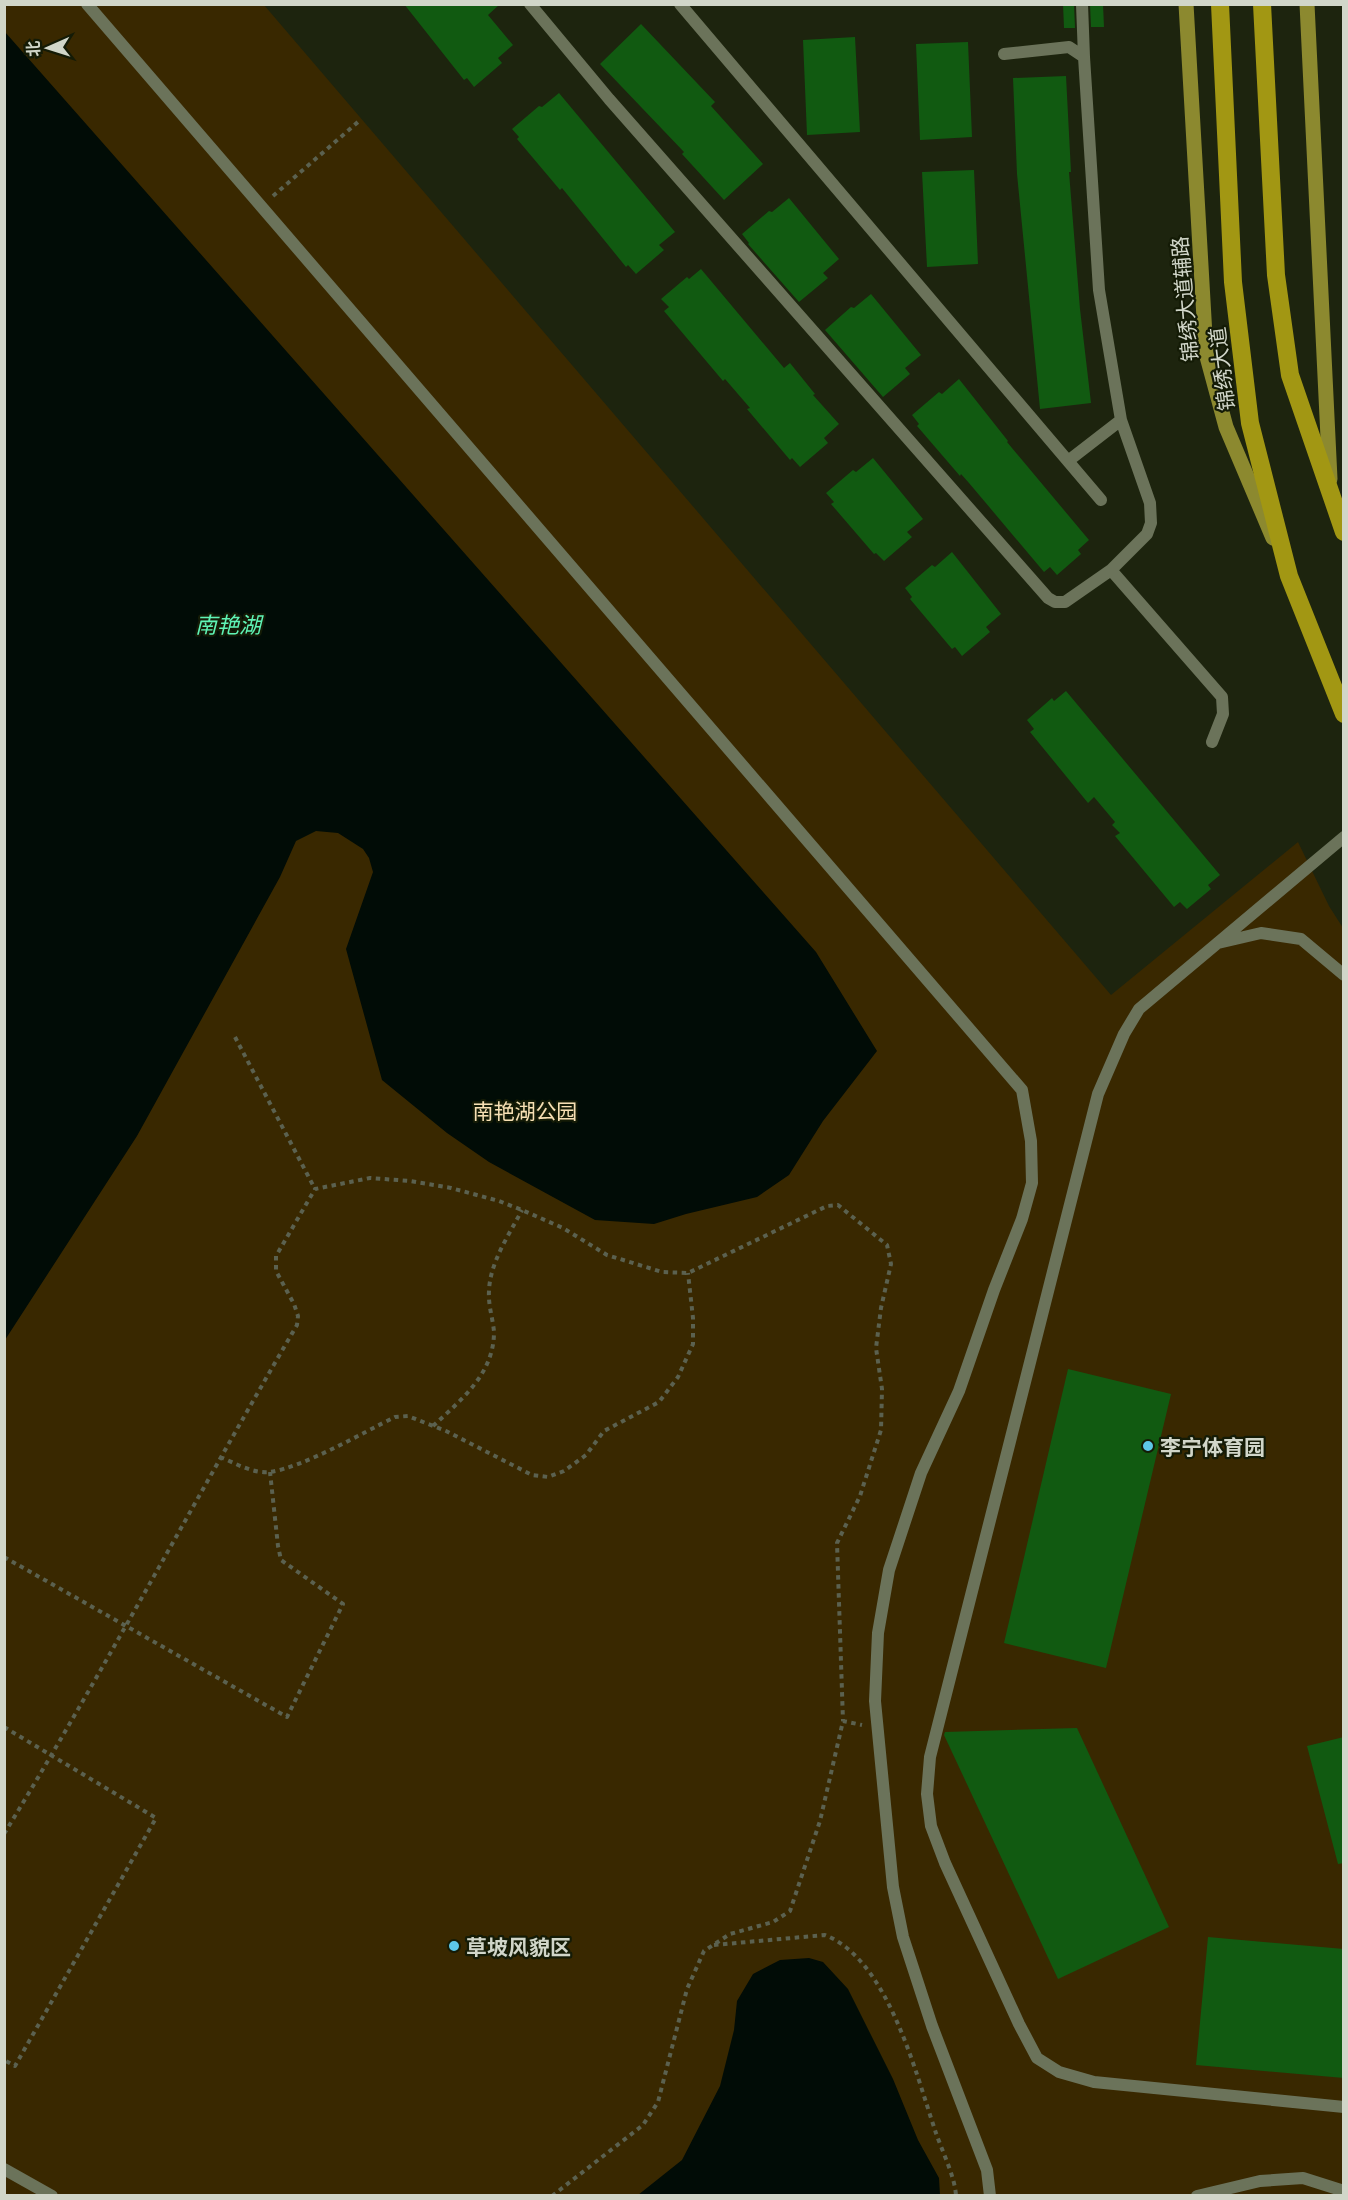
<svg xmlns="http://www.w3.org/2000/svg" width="1348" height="2200" viewBox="0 0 1348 2200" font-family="Lato,'Noto Sans SC',sans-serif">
	<rect width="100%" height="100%" fill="#1d240e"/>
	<path fill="#392800" d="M5,5h259l847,990 187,-153 31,64 14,22v1267l-1338,1z"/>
	<path fill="#010c06" d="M5,32l811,920 61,99 -54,70 -34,54 -32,22 -71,17 -32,10 -59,-4 -106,-58 -42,-29 -65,-53 -36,-131 27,-77 -4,-14 -6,-9 -25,-16 -22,-2 -20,10 -16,36 -143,259 -132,204z
		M809,1958l14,4 25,27 45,90 25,61 21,38 1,17h-302l44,-35 38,-74 14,-56 3,-29 16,-27 27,-14z"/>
	<path fill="#115a11" d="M404,4h96l-12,11 25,30 -15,13 4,5 -28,24 -7,-9 -3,2z
		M1063,4h11l1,24h-11z
		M1090,4h13l1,23h-13z
		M641,24l74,78 -4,4 52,58 -39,36 -42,-46 2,-2 -84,-88z
		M855,37l5,95 -53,3 -4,-95z
		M968,42l4,95 -52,3 -4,-96z
		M1066,76l5,96h-2l11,137 11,94 -51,6 -23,-235 -4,-96z
		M559,93l116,139 -16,13 5,5 -28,24 -8,-9 -2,2 -64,-79 -2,2 -43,-51 2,-2 -7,-8 27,-23 3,1z
		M974,170l4,94 -51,3 -5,-95z
		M789,198l50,61 -16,14 5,5 -29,24 -51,-58 1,-1 -7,-9 27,-23 3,1z
		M701,269l83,99 6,-5 25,31 -2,1 26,29 -15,14 4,5 -28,24 -8,-9 -2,2 -43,-51 3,-1 -25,-29 -2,2 -59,-70 5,-4 -8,-8 26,-22 2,2z
		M871,294l50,61 -16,13 5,6 -27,23 -58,-67 26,-23 3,1z
		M959,379l49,62 -1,1 82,98 -11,10 3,4 -24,21 -7,-8 -6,5 -75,-89 -8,-9 -1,2 -43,-50 2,-2 -7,-9 27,-23 3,2z
		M873,458l50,61 -16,13 5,5 -28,24 -8,-8 -2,1 -43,-50 3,-2 -8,-9 27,-23 3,2z
		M952,552l49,62 -15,13 4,5 -28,24 -7,-9 -3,2 -42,-50 2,-2 -7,-9 27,-23 3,2z
		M1066,691l154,184 -12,10 3,4 -24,20 -7,-7 -6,5 -59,-71 5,-3 -8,-8 3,-3 -21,-25 -6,6 -58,-71 4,-3 -7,-9 25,-22 2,3z
		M1068,1369l103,25 -65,274 -102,-25z
		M1077,1728l92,199 -111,52 -114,-244 1,-3z
		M1344,1737v126l-6,1 -31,-118z
		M1208,1937l136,12v129l-148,-13z"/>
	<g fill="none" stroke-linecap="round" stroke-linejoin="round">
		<path stroke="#5b614f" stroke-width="4" stroke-dasharray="4.5 4.5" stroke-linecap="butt" d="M273,196l85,-74
			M235,1037l80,152
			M433,1426c28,-26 61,-52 61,-94 -1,-13 -6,-27 -5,-41 1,-29 20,-56 33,-81
			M220,1457c15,6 33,17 50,15 34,-5 92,-39 125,-55l13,-1 38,15 86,44 16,2 16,-6 22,-16 18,-24 55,-29 19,-25 15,-33v-26l-5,-45
			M4,1557l283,160 56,-113 -62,-44 -3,-14 -8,-74
			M4,1727l152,91 -141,248 -11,-6
			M4,1834c102,-167 194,-340 293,-509l1,-9 -4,-12 -18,-33v-15l39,-67 55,-11 40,3 41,7 48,13 23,9 41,18 44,27 55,17 26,1 139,-67 11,-1 49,40 4,19 -10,44 -5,40 6,41 -1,41 -21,66 -23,47 6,178
			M714,1945l111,-10c63,25 90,136 110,195 6,19 20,46 21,66
			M552,2196l91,-71 15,-23 29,-113 17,-38 26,-17 43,-12 17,-11 30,-90 23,-100 19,4"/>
		<path stroke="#6b735a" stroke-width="12" d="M87,4l935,1086 9,51 1,42 -10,36 -28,71 -35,101 -38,82 -32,97 -11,63 -3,68 18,186 10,50 29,89 55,144 3,26
			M530,4l79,95 439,499 7,4h10l46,-32 111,127 1,17 -11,28
			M680,4l421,496
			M1082,4l2,53
			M1004,54l65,-7 15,10 15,233 22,130 29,83 1,20 -4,11 -36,36
			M1068,461l53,-41
			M1344,837l-205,172 -15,25 -26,60 -168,663 -3,37 4,32 14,37 74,161 18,34 22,14 35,10 250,25
			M1218,943l43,-10 40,6 43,36
			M4,2169l48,27
			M1197,2196l63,-15 43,-3 41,13"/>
		<path stroke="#8c892f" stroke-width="15" d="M1186,4l20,349 20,74 47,111
			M1307,4l23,475"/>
		<path stroke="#a29713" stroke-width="18" d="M1220,4l13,278 17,141 39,153 55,138
			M1262,4l14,271 14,100 54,157"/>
	</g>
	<g fill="#5dc7e8" stroke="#141b06" stroke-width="2">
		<circle cx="1148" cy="1446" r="6"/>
		<circle cx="454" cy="1946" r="6"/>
	</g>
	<g text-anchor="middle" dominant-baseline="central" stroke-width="4.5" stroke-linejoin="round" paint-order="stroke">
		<g font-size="21" fill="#d1d6c9" stroke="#141b06">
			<text transform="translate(1184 299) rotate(-95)">锦绣大道辅路</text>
			<text transform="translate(1221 369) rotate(-97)">锦绣大道</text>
		</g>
		<g font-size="21" fill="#f7e0b4" stroke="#141b06">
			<text x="525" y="1110">南艳湖公园</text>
		</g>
		<g font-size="21" font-weight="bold" fill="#d1d6c9" stroke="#141b06" text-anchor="start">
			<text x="1160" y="1446">李宁体育园</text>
			<text x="466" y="1946">草坡风貌区</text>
		</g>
		<g font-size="22" font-style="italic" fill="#5ff4b6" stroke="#141b06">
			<text x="228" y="624">南艳湖</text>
		</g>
	</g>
	<rect width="1348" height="2200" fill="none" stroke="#d1d6c9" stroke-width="12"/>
	<g transform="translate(48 48) rotate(267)" stroke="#141b06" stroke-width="4.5" paint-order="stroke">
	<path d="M0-4.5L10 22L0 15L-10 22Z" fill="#d1d6c9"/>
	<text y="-9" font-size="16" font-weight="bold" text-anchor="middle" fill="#d1d6c9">北</text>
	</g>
</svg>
